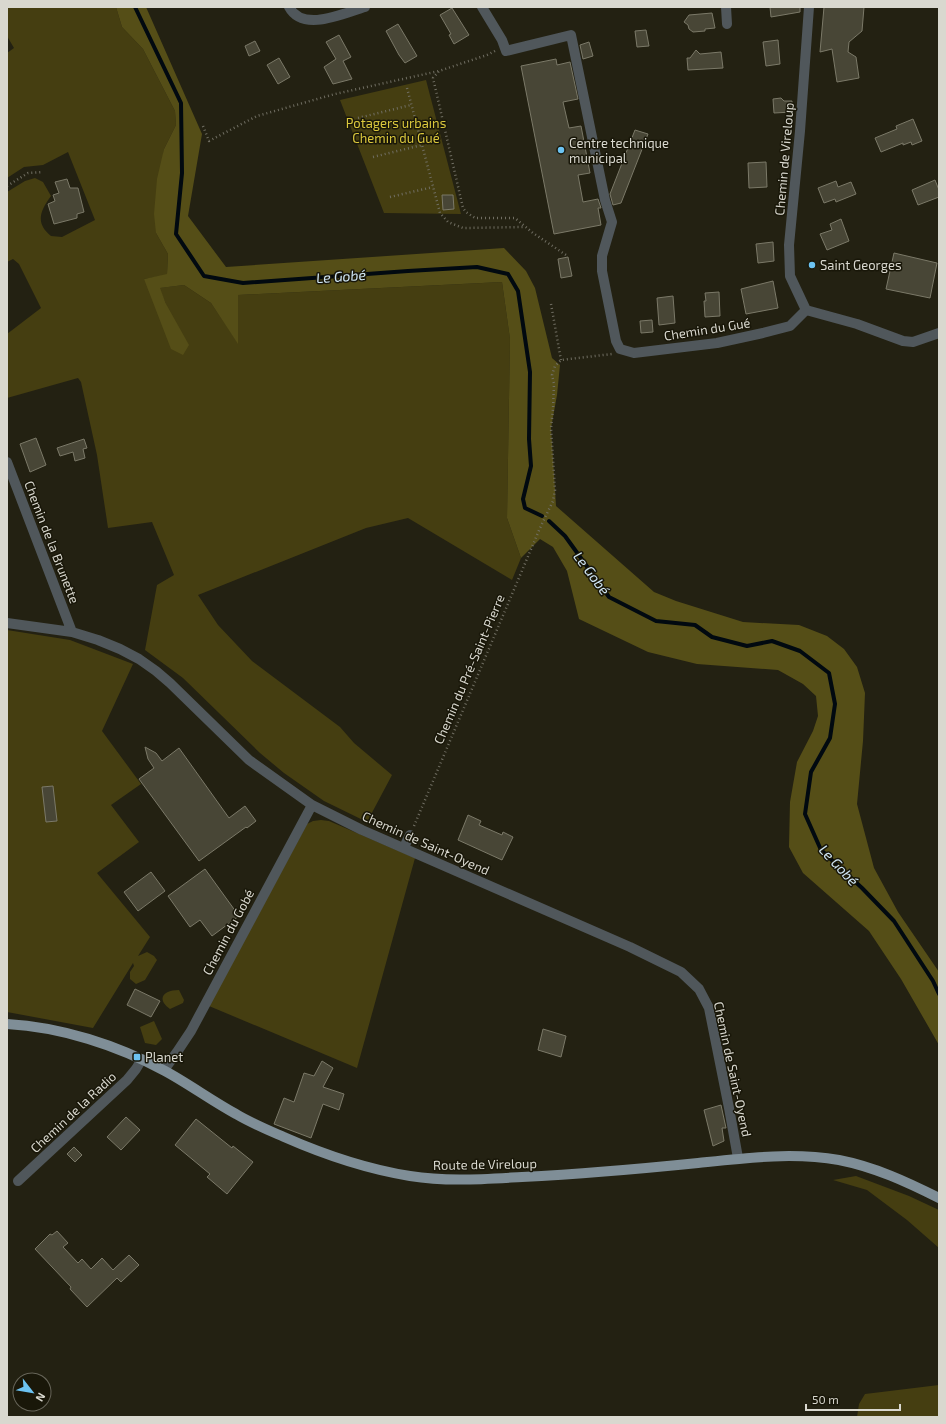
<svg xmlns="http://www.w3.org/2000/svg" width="946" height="1424" viewBox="0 0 946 1424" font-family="'Exo 2',sans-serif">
	<rect width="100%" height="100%" fill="#232112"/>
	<path fill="#453e11" d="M7,7h109l6,20 21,22 32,62 1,14 -12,24 -8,84 12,21 -1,21 -23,4 22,25 -7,-16 25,-3 27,18 27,40v-48l264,-13 8,57 -3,179 14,40 -9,22 -104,-62 -42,10 -168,67 20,30 34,36 88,66 14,16 38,32 -25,47 -43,-21 -40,-28 -24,-20 -77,-75 -38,-28 12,-65 17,-10 -22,-53 -44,6 -11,-73 -16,-73 -3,-4 -71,20v-64l34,-26 -22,-44 -6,-5 -6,3v-70l18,-11 10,-3 8,4 8,14c-11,15 -16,27 0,40l11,1 33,-17 -27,-68 -25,13 -19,2 -17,11v-125l7,-5 -7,-12z
		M426,80l35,134 -77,-1 -44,-113z
		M7,630l63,10 63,24 -31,67 39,53 -30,21 28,37 -42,31 53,64 -12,19 9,-4 7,4 3,4 -12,20 -9,4 -6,-5v-7l4,-6 -1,-3 -40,65 -86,-16z
		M321,820l8,1 86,37 -58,210 -148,-62 98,-182 6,-3z
		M179,990l5,10 -1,3 -13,6c-15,-11 -5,-19 9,-19z
		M154,1021l8,18 -6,6 -11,-2 -5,-16z
		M856,1176l53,20 30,14v38l-32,-28 -40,-30 -34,-10z
		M939,1385v32h-82l2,-13 6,-10z"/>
	<path fill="#554e17" d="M116,7h30l56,127 -14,82 38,51 278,-19 22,23 9,17 17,70 8,7 -3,30 -6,33 5,78 98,86 22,9 67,21 56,3 28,11 17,13 13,18 8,26 -2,48 -6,63 17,64 24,44 41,60v73l-38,-66 -32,-48 -66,-58 -14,-26 1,-45 7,-40 16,-31 5,-15 -2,-20 -13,-12 -25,-14 -81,-6 -49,-12 -69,-33 -12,-48 -14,-24 -13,-8 -19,19 -14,-40 3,-179 -8,-57 -264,13v49l-27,-41 -27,-18 -24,3 6,16 23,41 -6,10 -12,-6 -27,-70 23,-5 1,-20 -12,-21 -2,-19 3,-35 7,-30 12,-24 -1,-14 -32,-62 -21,-22z"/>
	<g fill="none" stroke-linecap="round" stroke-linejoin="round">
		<path stroke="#010910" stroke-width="4" d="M135,7l46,96 1,70 -6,61 28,42 39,7 165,-12 69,-4 31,7 10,17 12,81 -1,67 2,27 -8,33 2,9 17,8
			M549,521l16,15 44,61 47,24 39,4 17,12 35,9 25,-5 28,10 29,22 6,31 -5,34 -19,34 -6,42 16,36 41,38 32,33 39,60 6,13"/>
	</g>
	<path fill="#484636" stroke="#7b7968" d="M770,7h30v5l-29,5z
		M824,7h40l-2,24 -13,11 -1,10 8,5 3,21 -22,4 -5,-33 -12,3z
		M452,8l17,27 -15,9 -5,-9 2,-1 -11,-19z
		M712,13l3,15 -10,1v2l-12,1 -4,-3 -1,-4 -4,-3 5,-7z
		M398,24l19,32 -12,7 -6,-8 -13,-24z
		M646,30l3,16 -12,1 -2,-16z
		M339,35l12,22 -8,4 9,18 -19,5 -9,-17 12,-8 -10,-17z
		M778,40l2,24 -14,2 -3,-24z
		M255,41l5,10 -11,5 -4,-10z
		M589,42l4,14 -10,3 -3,-14z
		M696,50l4,4 21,-2 2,16 -35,2 -1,-12h3z
		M279,58l11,19 -12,7 -11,-19z
		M556,59l1,6 13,-3 8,37 -15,3 6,26 12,-2 9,47 -12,2 5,27 15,-3 3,9h-3l3,17 -47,9 -33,-168z
		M781,98l3,3h8v11l-18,1 -1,-14z
		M913,119l9,22 -10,4 -1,-3 -8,3v-2l-22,9 -6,-14 22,-9 -1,-3z
		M635,130l13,4 -27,69 -8,2 -3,-11z
		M766,162l1,25 -18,1 -1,-25z
		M67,179l3,9h8l6,24 -7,2v4l-23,6 -6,-20 7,-3 -2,-6 6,-2 -4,-11z
		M935,180l4,10v7l-21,8 -6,-15z
		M836,181l2,6 13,-5 5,12 -20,8 -1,-3 -11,4 -6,-15z
		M442,195h11l1,14 -11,1z
		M841,219l8,22 -22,9 -7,-16 12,-4 -2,-6z
		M773,242l1,19 -16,2 -2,-19z
		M894,253l43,10 -7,35 -44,-9z
		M568,257l4,19 -11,2 -3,-19z
		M773,281l5,27 -32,6 -5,-25z
		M719,292l1,24 -15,1 -1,-16h2l-1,-8z
		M673,296l2,27 -16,2 -2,-27z
		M652,320l1,12 -12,1 -1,-12z
		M36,438l10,27 -16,7 -10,-28z
		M84,439l3,9 -4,1 2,9 -10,3 -2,-9 -13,4 -3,-8z
		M145,747l11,6 6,8 17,-13 50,70 16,-12 11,15 -9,7 -1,-1 -47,34 -60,-82 15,-11 -6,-9z
		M53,786l4,35 -11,1 -4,-35z
		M468,815l13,6 -2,4 23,10 1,-3 10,5 -11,23 -44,-20z
		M205,869l34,47 -27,20 -12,-16 -10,7 -22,-31z
		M151,872l14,19 -27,20 -14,-19z
		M135,989l25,12 -9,16 -24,-12z
		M543,1029l23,7 -5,21 -23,-7z
		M322,1061l11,7 -10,19 21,7 -5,16 -16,-6 -12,34 -37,-14 10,-26 10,4 10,-29 10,3z
		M721,1105l5,23h-4l2,13 -11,5 -9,-36z
		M126,1117l14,13 -19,20 -14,-13z
		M196,1119l36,29 1,-2 20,16 -26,32 -20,-17 3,-3 -35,-29z
		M74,1147l8,8 -7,7 -8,-8z
		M57,1231l11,12 -5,4 15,16 4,-4 9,10 11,-11 11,12 16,-15 10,10 -18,17 -4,-4 -30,29 -17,-18 1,-2 -36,-38 15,-15 2,1z"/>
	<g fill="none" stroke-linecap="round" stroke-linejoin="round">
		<path stroke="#706e62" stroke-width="2.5" stroke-dasharray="1 3" stroke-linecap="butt" d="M495,51l-8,4 -48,16 -6,7 30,130 3,4 9,6h40l18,15 33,22
			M407,88l33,125 8,9 15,6 62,-1
			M358,118l53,-13
			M203,126l6,15 48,-25 78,-22 104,-23
			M373,157l49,-12
			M7,186l21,-13 15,-1
			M390,197l43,-10
			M551,304l10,56
			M414,826l126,-298 13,-27 2,-11 -4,-62 2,-19 1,-25 -2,-9 3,-9 6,-6 51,-6"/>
		<path stroke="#50575b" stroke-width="10" d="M289,7c14,26 55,6 76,0
			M482,7l20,33 4,11 65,-16 34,165 7,22 -10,34v15l14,70 4,8 14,4 83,-10 46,-10 27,-7 16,-16 51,14 46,17 10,1 26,-9
			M726,7l1,17
			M806,310l-16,-34 -1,-31 11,-114 9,-124
			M7,462l65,170
			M7,623l65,9 26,8 22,9 19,10 17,12 14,12 79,77 63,45 50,25 268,117 51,25 18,17 10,19 20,100 9,50
			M404,847l6,-12
			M164,1070l13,-18 14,-21 121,-226
			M18,1181l109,-101 9,-11 6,-10"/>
		<path stroke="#7f8e97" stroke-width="10" d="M7,1024c54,3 110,21 158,47 24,13 47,30 71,43 15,9 32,16 48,23 41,18 82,32 126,39 37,6 75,3 112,1 59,-3 117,-8 176,-14 47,-5 94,-11 141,-3 36,7 68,22 100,38"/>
	</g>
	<g fill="#6cc3f2" stroke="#191709" stroke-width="1.5">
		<circle cx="561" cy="150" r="4"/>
		<circle cx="812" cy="265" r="4"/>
		<rect x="133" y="1053" width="8" height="8" rx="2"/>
	</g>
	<g text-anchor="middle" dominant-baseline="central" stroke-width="3" stroke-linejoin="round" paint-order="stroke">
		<g font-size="13" fill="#dbc83d" stroke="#191709">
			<text x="396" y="123">Potagers urbains<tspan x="396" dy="15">Chemin du Gué</tspan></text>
		</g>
		<g font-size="13" fill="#d9d8cf" stroke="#191709" text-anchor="start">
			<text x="569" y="143">Centre technique<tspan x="569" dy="15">municipal</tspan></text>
			<text x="820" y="265">Saint Georges</text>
			<text x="145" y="1057">Planet</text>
		</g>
		<g font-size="13" fill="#d9d8cf" stroke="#191709">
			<text transform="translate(784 159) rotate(-85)">Chemin de Vireloup</text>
			<text transform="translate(707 329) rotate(-9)">Chemin du Gué</text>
			<text transform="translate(52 542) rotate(69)">Chemin de la Brunette</text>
			<text transform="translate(469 669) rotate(-67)">Chemin du Pré-Saint-Pierre</text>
			<text transform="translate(426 843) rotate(24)">Chemin de Saint-Oyend</text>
			<text transform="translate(228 932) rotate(-62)">Chemin du Gobé</text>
			<text transform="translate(733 1069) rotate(78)">Chemin de Saint-Oyend</text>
			<text transform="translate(73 1112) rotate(-43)">Chemin de la Radio</text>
			<text transform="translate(485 1164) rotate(-1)">Route de Vireloup</text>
		</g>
		<g font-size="14" font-style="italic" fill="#d0e6f4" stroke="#191709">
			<text transform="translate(341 276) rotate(-4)">Le Gobé</text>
			<text transform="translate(592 573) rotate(53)">Le Gobé</text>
			<text transform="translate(839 865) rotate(47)">Le Gobé</text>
		</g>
	</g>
	<rect width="946" height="1424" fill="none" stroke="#d9d8cf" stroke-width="16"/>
	<g transform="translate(32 1392) rotate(121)"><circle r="19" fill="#191709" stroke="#666458"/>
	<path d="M0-3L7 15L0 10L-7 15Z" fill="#6cc3f2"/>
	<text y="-6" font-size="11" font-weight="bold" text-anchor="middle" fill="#d9d8cf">N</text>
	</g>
	<path d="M806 1404v6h94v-6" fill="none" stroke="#d9d8cf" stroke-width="2"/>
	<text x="812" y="1404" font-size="12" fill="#d9d8cf" stroke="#191709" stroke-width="3" paint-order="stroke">50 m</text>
</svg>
